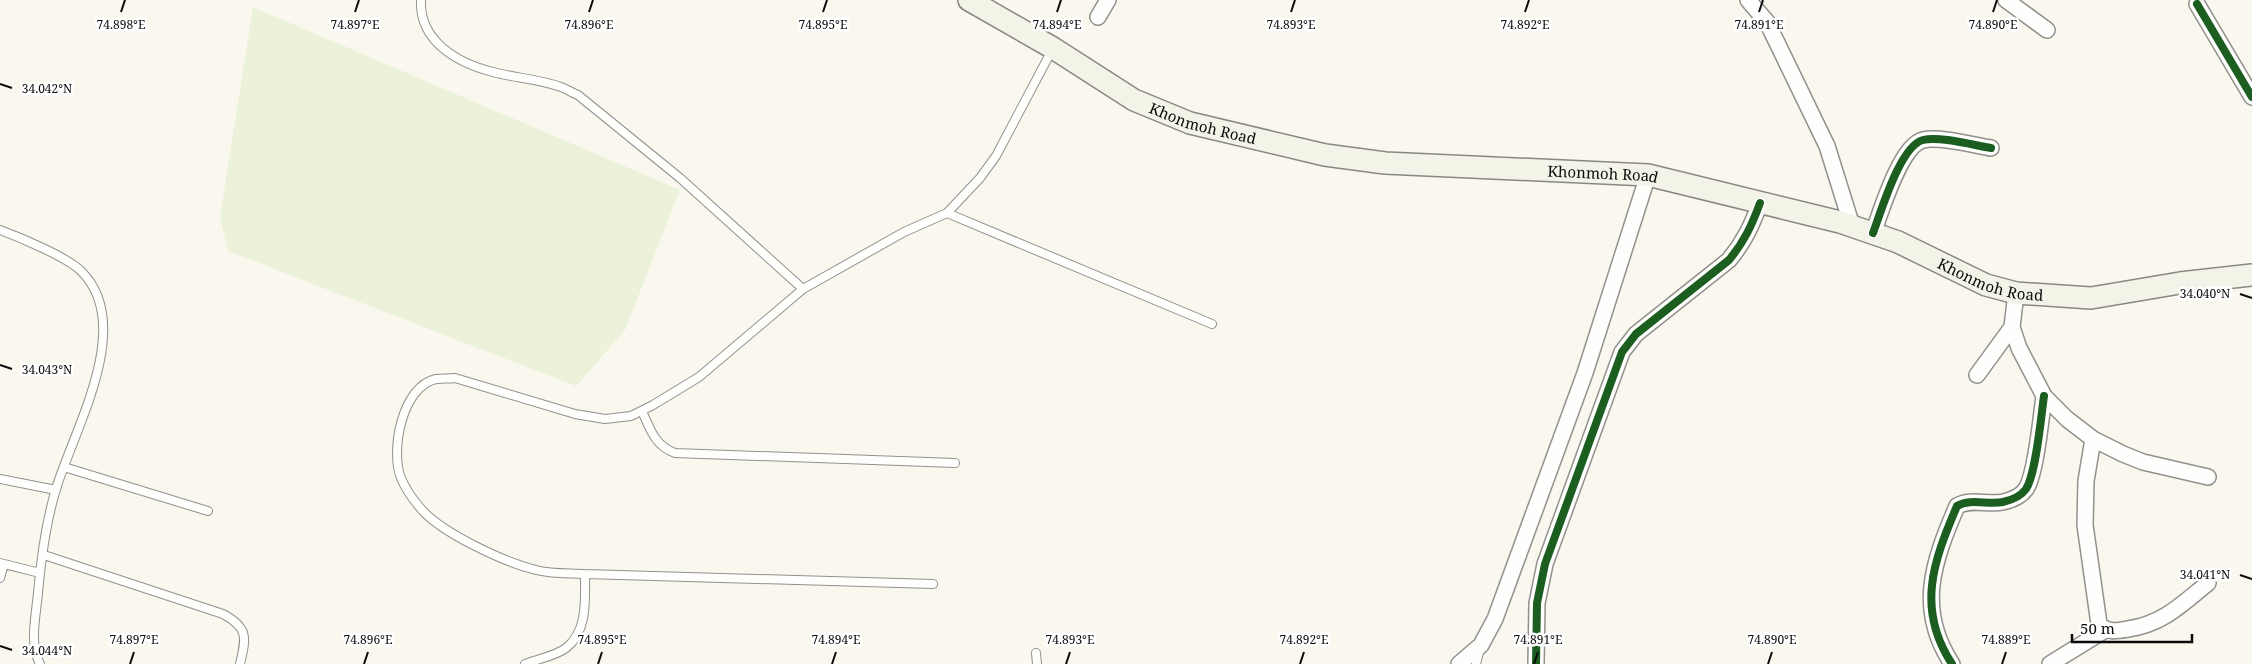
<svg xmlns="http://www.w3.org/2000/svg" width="2252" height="664" viewBox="0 0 2252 664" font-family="'Noto Serif',serif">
	<rect width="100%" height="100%" fill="#f9f7ee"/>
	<path fill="#ebf2d9" d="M253,7l427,183 -55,140 -49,56 -348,-135 -8,-34z"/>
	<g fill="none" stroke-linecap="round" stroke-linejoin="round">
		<g stroke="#92918d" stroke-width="10">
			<path id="lane" d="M421,0c-2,41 36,63 72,72 22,6 46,7 68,15 6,2 11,6 17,8l102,83 123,111
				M947,213l265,111
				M0,230c19,7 67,27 81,41 55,54 -7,158 -25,218 -10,33 -15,70 -18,104 -2,23 -9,50 2,71
				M642,411c8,18 13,35 33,42l280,10
				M64,467l144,44
				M0,479l56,11
				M44,555l179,59c26,14 23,24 17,50
				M0,563l40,10
				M0,578l4,-14
				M933,584l-348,-10c-16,-1 -34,0 -49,-4 -32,-8 -92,-36 -114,-60 -7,-8 -17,-22 -21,-32 -11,-27 1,-92 35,-99 6,-1 13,0 19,-1l120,36 30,5 26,-3 22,-11 46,-28 104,-88 101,-57 43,-19 33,-35 16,-22 56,-106
				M1036,653l1,11
				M525,664c12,-5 31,-8 41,-16 22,-17 19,-49 19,-74
				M1476,664l4,-15"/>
		</g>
		<g stroke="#92918d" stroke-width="18">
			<path id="street" d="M1748,0l19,22 60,124 25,80
				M2006,0l41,30
				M2197,4l55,93
				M1098,17l10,-17
				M1873,233c8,-21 27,-87 50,-93 16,-4 50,5 68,8
				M2016,293l-4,34 7,21 25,48 23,23 26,20 30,15 20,8 65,15
				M1977,375l35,-48
				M2093,439l-7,42 -1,44 14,99c9,9 17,7 29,5 35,-5 54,-25 80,-46
				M1459,664l22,-19 14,-26 90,-246 63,-198
				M1536,664l1,-61 8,-39 77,-212 14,-18 93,-74c15,-18 23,-35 31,-57
				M1952,664c-36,-55 -19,-102 5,-158 13,-8 31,-1 46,-4 9,-2 18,-6 23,-13 10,-15 15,-72 18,-93
				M2050,664l55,-34"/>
		</g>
		<g stroke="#898884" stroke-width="24">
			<g id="secondary">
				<path id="s1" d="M969,0l84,48 81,52 56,23 135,32 60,8 263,12 192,47 58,20 88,43 30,8 75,5 89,-15 72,-8"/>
			</g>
		</g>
		<use href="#lane" stroke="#fefefc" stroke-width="8"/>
		<use href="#street" stroke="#fefefc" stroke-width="15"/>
		<use href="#secondary" stroke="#f3f3e8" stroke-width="21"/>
		<g stroke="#fff" stroke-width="11">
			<path id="cycleway" d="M2197,4l55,93
				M1873,233c8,-21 27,-87 50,-93 16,-4 50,5 68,8
				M1536,664l1,-61 8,-39 77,-212 14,-18 93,-74c15,-18 23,-35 31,-57
				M1952,664c-36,-55 -19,-102 5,-158 13,-8 31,-1 46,-4 9,-2 18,-6 23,-13 10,-15 15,-72 18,-93"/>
		</g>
		<use href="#cycleway" stroke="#1b5e20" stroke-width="8"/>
	</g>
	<path fill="none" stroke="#0b0b0b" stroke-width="2" d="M121,12l4,-12M355,12l4,-12M589,12l4,-12M823,12l4,-12M1057,12l4,-12M1291,12l4,-12M1525,12l4,-12M1759,12l4,-12M1993,12l4,-12M0,84l12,4M2240,294l12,4M0,365l12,4M2240,575l12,4M0,646l12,4M130,664l4,-12M364,664l4,-12M598,664l4,-12M832,664l4,-12M1066,664l4,-12M1300,664l4,-12M1534,664l4,-12M1768,664l4,-12M2002,664l4,-12"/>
	<g text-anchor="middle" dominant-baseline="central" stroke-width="5" stroke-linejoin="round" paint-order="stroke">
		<g font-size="15" fill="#0b0b0b" stroke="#fff">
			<text stroke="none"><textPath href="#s1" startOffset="266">Khonmoh Road</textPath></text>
			<text stroke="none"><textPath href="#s1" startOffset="671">Khonmoh Road</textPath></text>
			<text stroke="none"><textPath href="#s1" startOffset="1076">Khonmoh Road</textPath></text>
		</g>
	</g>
	<g font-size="12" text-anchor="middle" fill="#0b0b0b" stroke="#fff" stroke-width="5" stroke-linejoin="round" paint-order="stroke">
		<text x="121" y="29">74.898°E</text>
		<text x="355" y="29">74.897°E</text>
		<text x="589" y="29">74.896°E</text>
		<text x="823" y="29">74.895°E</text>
		<text x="1057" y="29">74.894°E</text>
		<text x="1291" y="29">74.893°E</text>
		<text x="1525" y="29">74.892°E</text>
		<text x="1759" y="29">74.891°E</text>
		<text x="1993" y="29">74.890°E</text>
		<text x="47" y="93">34.042°N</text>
		<text x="2205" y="298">34.040°N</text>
		<text x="47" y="374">34.043°N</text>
		<text x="2205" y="579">34.041°N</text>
		<text x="134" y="644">74.897°E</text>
		<text x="368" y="644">74.896°E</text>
		<text x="602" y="644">74.895°E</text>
		<text x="836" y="644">74.894°E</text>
		<text x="1070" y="644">74.893°E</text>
		<text x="1304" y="644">74.892°E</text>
		<text x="1538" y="644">74.891°E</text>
		<text x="1772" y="644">74.890°E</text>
		<text x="2006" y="644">74.889°E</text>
		<text x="47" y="655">34.044°N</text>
	</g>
	<path d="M2072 634v8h120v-8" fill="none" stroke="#0b0b0b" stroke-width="2.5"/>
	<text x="2080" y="634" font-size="15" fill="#0b0b0b" stroke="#ffffff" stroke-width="4" paint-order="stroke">50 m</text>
</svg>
